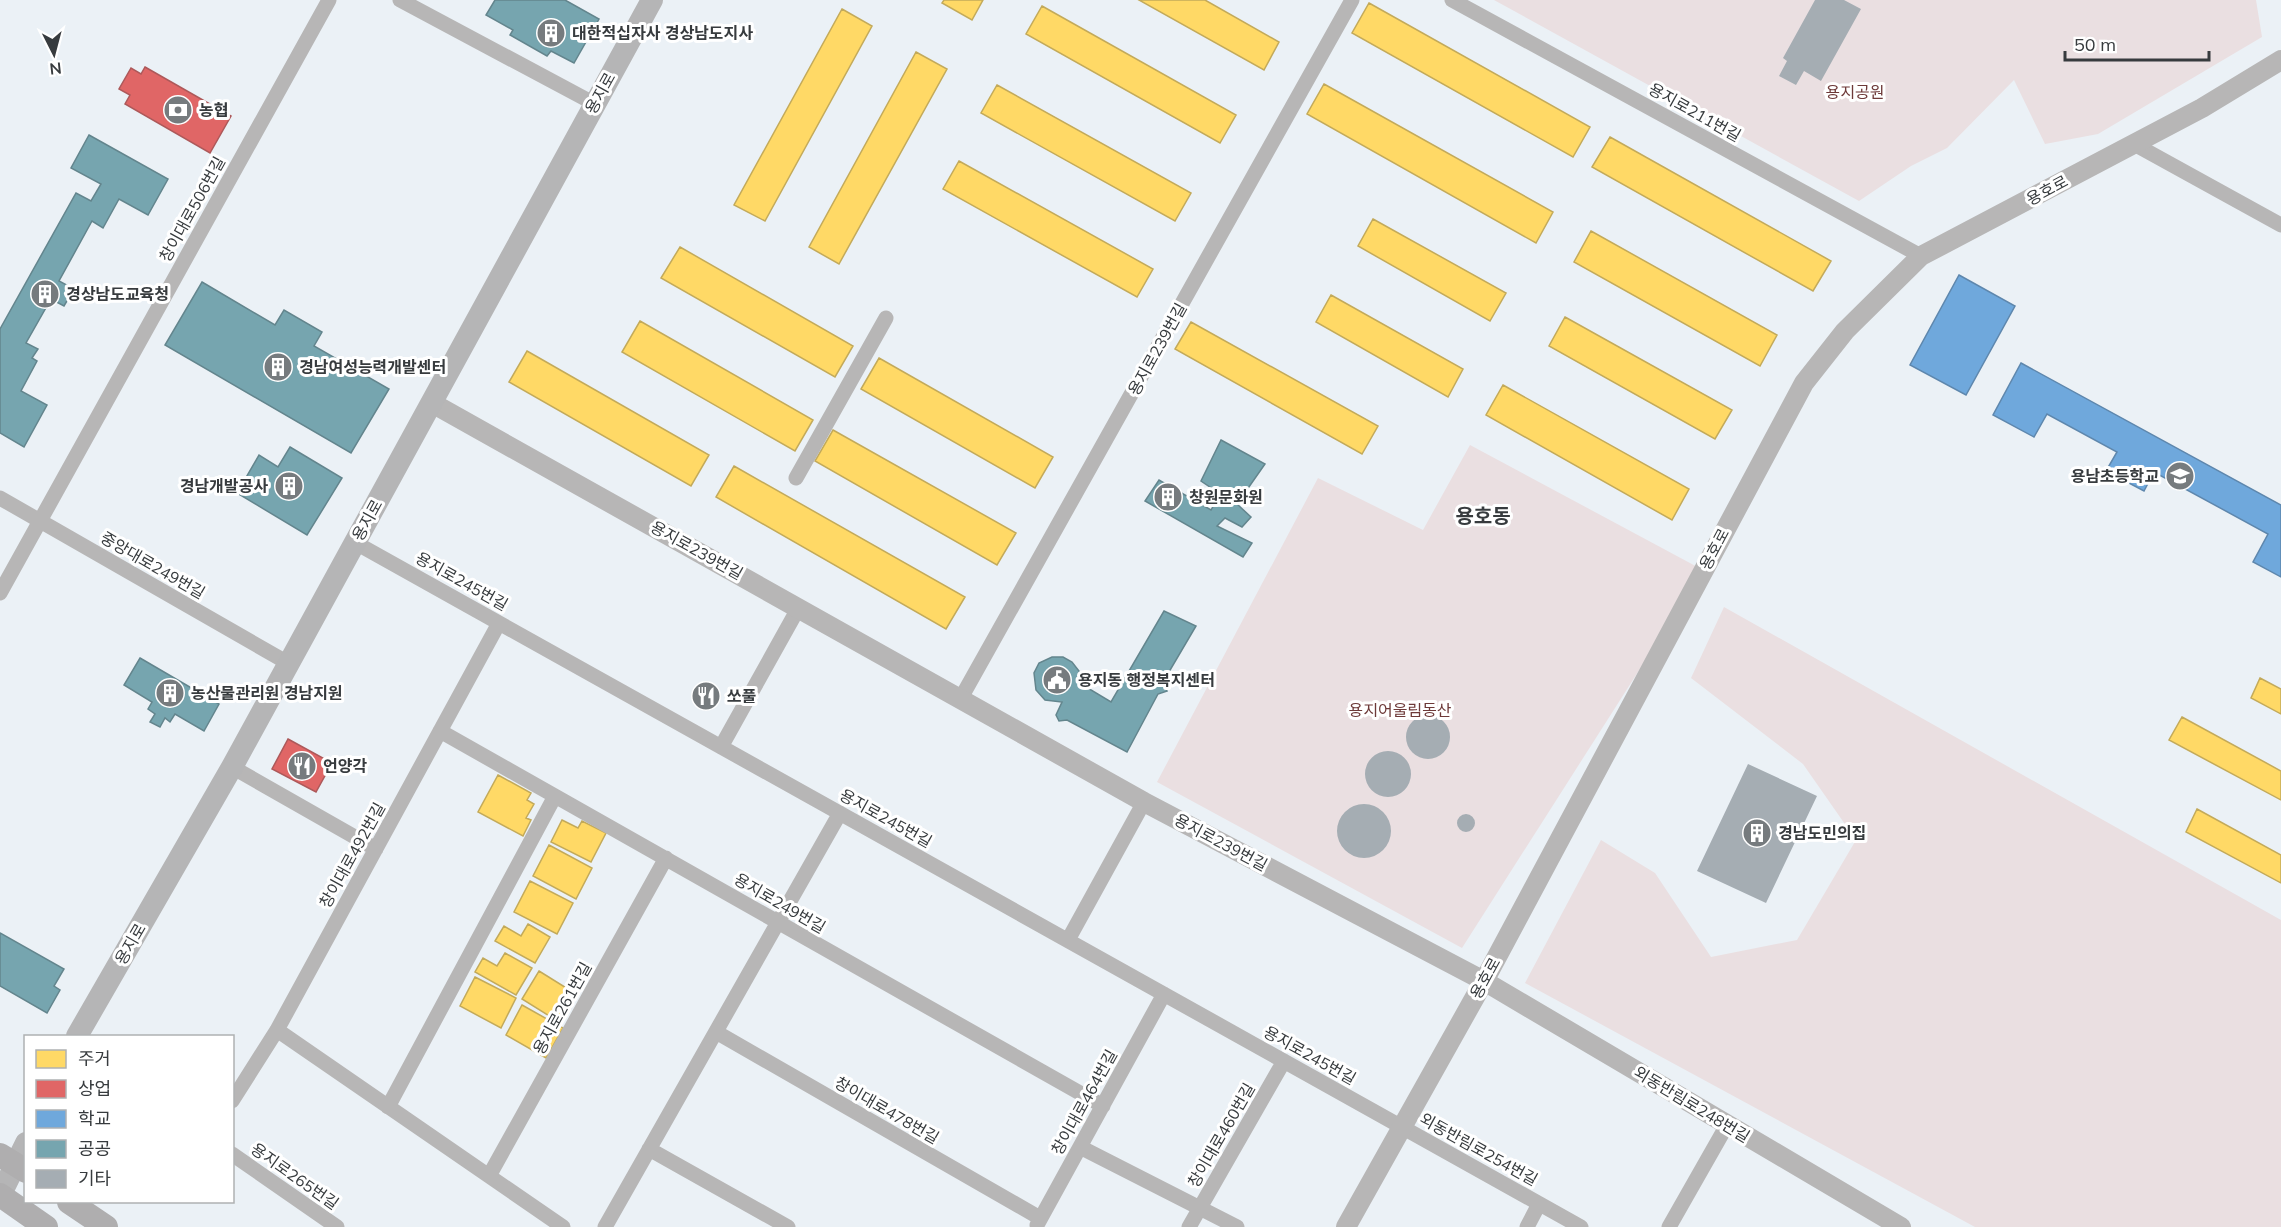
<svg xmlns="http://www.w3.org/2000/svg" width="2281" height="1227" viewBox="0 0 2281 1227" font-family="Mulish,'Noto Sans KR',sans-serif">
	<rect width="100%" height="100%" fill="#ebf1f6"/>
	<path fill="#eadfe1" d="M1494,0h762l6,37 -164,97 -53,10 -31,-64 -67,68 -36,18 -52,35z
		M1470,445l233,125 -241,378 -305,-166 161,-304 105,52z
		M1724,607l557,313v307h-306l-450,-244 76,-143 54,33 56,84 86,-17 59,-100 -53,-76 -112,-86z"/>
	<path fill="#ffd966" stroke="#c3aa5a" stroke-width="1.5" d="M944,0h39l-11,20 -30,-17z
		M1139,0h66l74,42 -15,28z
		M1369,3l221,124 -17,30 -221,-124z
		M1042,6l194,109 -16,28 -194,-109z
		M842,9l30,17 -107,195 -31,-16z
		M916,52l31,17 -108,195 -30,-17z
		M1324,84l229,128 -17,31 -229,-129z
		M997,85l194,108 -16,28 -194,-108z
		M1610,137l221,124 -18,30 -221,-124z
		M959,161l194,108 -16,28 -194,-108z
		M1373,219l133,74 -16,28 -132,-75z
		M1591,231l186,104 -17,31 -186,-104z
		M680,247l173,99 -18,31 -174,-99z
		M1331,295l132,74 -15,28 -132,-75z
		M1565,317l167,93 -17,29 -166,-93z
		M640,321l173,99 -18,31 -173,-99z
		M1191,322l187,104 -16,28 -187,-105z
		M527,351l182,104 -18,31 -182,-104z
		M879,358l174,99 -18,31 -174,-99z
		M1503,385l186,104 -17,31 -186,-105z
		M833,430l183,103 -19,32 -182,-104z
		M734,466l231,131 -19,32 -230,-132z
		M2260,678l21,11v25l-30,-16z
		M2182,717l99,54v29l-112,-60z
		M498,775l33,18 -4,7 7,4 -8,14 5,2 -8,16 -45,-24z
		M2197,809l84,46v28l-95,-51z
		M562,820l16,8 4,-7 24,12 -15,29 -40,-20z
		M549,845l43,23 -16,31 -43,-23z
		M530,881l43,22 -16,31 -43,-22z
		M528,924l22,13 -15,26 -40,-22 9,-15 17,10z
		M505,953l27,15 -16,27 -41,-23 8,-14 14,8z
		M539,971l29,18 -11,17 8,6 -6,10 -37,-23z
		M475,977l41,21 -15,30 -41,-22z
		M522,1005l41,23 -17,30 -40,-23z"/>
	<path fill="#e06666" stroke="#ad595a" stroke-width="1.5" d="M145,67l86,49 -21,37 -85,-49 5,-9 -11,-6 12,-21 10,6z
		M288,739l44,24 -16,29 -44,-23z"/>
	<path fill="#6fa8dc" stroke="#5e87ad" stroke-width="1.5" d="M1959,275l56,31 -49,89 -56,-30z
		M2021,363l260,142v72l-28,-15 15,-28 -114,-62 -10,19 -38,-20 11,-19 -70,-38 -13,23 -41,-22z"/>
	<path fill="#76a5af" stroke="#63858d" stroke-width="1.5" d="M495,0h70l34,19 -25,44 -23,-12 -4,5 -37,-21 3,-5 -27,-15z
		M89,135l79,44 -20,36 -29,-16 -16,29 -11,-7 -33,60 15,8 -10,17 -13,-7 -25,44 12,6 -6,9 5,3 -16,30 26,14 -23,42 -24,-14v-104l76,-136 15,8 10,-17 -30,-16z
		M202,282l73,43 9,-15 38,22 -8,14 75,43 -38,64 -186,-108z
		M1221,440l44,24 -28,40 14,13 -9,10 -17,-9 -8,8 35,17 -9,14 -98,-56 14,-21 52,30 9,-16 -19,-13z
		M290,447l52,31 -35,57 -70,-42 22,-38 19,12z
		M1164,611l32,15 -33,56 4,9 -9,3 -31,58 -60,-32 -8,1 -3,-6 6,-13 -17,-2 -9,-10 -2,-17 5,-10 13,-6h11l9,5 7,9 2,13 30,18z
		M140,658l79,46 -15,27 -29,-17 -5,8 -5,-4 -5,9 -10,-5 5,-8 -7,-5 4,-7 -28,-17z
		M0,933l64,36 -10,17 6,4 -13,23 -47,-27z"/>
	<path fill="#a5adb3" d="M1815,0h29l17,9 -40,72 -17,-10 -8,14 -17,-9 8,-15 -4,-3z
		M1406 737a22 22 0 1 1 44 0a22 22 0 1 1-44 0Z
		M1365 774a23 23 0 1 1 46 0a23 23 0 1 1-46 0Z
		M1748,764l69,32 -51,107 -69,-32z
		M1337 831a27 27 0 1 1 54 0a27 27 0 1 1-54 0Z
		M1457 823a9 9 0 1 1 18 0a9 9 0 1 1-18 0Z"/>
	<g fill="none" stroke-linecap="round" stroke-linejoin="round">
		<path stroke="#b7b6b6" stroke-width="15" d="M400,0l195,104
			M1452,0l469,256
			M2134,144l147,81
			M796,478l90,-160
			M0,498l288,165
			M354,542l1227,685
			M0,593l329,-593
			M961,698l391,-698
			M440,731l663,375
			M721,747l78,-140
			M232,767l144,82
			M1068,940l76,-138
			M277,1030l286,197
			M716,1032l324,186
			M232,1101l45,-71 222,-407
			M388,1107l167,-311
			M1080,1147l157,80
			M649,1149l139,78
			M232,1154l105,73
			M489,1176l177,-318
			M1037,1225l127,-231
			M605,1227l235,-414
			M1189,1227l95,-166
			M1527,1227l12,-23
			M1669,1227l58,-102"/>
		<path stroke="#b7b6b6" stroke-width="20" d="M432,403l712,399 340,179 417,246
			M1346,1227l138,-246 320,-598 41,-52 76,-75 281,-148 79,-48"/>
		<path stroke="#b5b5b6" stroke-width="22" d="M77,1036l155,-269 420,-767
			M0,1196l26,-53"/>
		<path stroke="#afaeaf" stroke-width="24" d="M0,1155l26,16
			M0,1195l46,32
			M69,1202l37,25"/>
	</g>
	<defs>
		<g id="building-disc" transform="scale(1.5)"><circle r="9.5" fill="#767b7e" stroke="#fff"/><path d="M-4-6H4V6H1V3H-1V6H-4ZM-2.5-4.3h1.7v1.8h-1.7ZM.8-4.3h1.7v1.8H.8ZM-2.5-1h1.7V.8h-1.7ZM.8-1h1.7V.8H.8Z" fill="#fff"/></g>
		<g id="bank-disc" transform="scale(1.5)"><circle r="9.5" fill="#767b7e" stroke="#fff"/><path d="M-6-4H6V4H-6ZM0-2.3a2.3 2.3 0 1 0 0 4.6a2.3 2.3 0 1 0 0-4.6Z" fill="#fff"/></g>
		<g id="school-disc" transform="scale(1.5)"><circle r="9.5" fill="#767b7e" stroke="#fff"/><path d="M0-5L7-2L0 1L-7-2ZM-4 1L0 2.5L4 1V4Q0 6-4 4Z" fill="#fff"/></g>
		<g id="civic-disc" transform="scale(1.5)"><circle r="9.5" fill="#767b7e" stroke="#fff"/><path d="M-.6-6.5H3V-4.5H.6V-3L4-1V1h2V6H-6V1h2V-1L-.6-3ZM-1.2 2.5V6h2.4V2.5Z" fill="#fff"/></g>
		<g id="restaurant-disc" transform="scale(1.5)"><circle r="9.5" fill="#767b7e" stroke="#fff"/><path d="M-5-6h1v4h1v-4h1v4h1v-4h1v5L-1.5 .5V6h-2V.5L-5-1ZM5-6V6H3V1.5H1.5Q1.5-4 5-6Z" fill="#fff"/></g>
	</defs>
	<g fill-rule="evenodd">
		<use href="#building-disc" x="551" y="33"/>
		<use href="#bank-disc" x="178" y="110"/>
		<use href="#building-disc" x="45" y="294"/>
		<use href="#building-disc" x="278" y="367"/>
		<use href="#school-disc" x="2180" y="476"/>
		<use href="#building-disc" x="289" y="486"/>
		<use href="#building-disc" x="1168" y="497"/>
		<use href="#civic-disc" x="1057" y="680"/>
		<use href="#building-disc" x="170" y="693"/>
		<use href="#restaurant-disc" x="706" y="696"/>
		<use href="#restaurant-disc" x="302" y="766"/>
		<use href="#building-disc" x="1757" y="833"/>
	</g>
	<g text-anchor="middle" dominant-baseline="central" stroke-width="6" stroke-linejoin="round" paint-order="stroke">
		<g font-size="16" font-weight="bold" fill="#373b3e" stroke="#fff" text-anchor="start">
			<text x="572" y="33">대한적십자사 경상남도지사</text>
			<text x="199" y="110">농협</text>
			<text x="66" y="294">경상남도교육청</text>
			<text x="299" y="367">경남여성능력개발센터</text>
			<text x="2159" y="476" text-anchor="end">용남초등학교</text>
			<text x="268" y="486" text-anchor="end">경남개발공사</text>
			<text x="1189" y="497">창원문화원</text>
			<text x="1078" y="680">용지동 행정복지센터</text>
			<text x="191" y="693">농산물관리원 경남지원</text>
			<text x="727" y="696">쏘풀</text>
			<text x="323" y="766">언양각</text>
			<text x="1778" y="833">경남도민의집</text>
		</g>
		<g font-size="16" fill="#6d3938" stroke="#fff">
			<text x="1855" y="92">용지공원</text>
			<text x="1400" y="710">용지어울림동산</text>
		</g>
		<g font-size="16" fill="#373b3e" stroke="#fff">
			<text transform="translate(600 93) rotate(-61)">용지로</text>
			<text transform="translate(1695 112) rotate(29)">용지로211번길</text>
			<text transform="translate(2047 190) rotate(-28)">용호로</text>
			<text transform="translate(192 209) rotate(-61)">창이대로506번길</text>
			<text transform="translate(1157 349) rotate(-61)">용지로239번길</text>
			<text transform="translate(367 520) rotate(-61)">용지로</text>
			<text transform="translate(1714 549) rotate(-62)">용호로</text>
			<text transform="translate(697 550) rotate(29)">용지로239번길</text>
			<text transform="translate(153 565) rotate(30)">중앙대로249번길</text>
			<text transform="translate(462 581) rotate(29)">용지로245번길</text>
			<text transform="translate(886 818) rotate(29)">용지로245번길</text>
			<text transform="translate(1221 842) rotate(28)">용지로239번길</text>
			<text transform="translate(352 855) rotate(-61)">창이대로492번길</text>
			<text transform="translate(780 903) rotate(30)">용지로249번길</text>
			<text transform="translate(130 944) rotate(-60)">용지로</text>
			<text transform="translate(1485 978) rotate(-61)">용호로</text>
			<text transform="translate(562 1008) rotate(-61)">용지로261번길</text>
			<text transform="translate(1310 1055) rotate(29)">용지로245번길</text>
			<text transform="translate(1084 1102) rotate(-61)">창이대로464번길</text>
			<text transform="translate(1692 1104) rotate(31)">외동반림로248번길</text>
			<text transform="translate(887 1110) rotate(30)">창이대로478번길</text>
			<text transform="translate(1221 1135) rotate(-60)">창이대로460번길</text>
			<text transform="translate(1479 1149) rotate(29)">외동반림로254번길</text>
			<text transform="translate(295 1176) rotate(35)">용지로265번길</text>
		</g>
		<g font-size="20" font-weight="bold" fill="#373b3e" stroke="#fff">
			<text x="1483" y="515">용호동</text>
		</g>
	</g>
	<rect x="24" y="1035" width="210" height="168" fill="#ffffff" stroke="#afb1b2" stroke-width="1.5"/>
	<rect x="36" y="1050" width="30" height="18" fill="#ffd966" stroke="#afb1b2" stroke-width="1.5"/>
	<text x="78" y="1065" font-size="18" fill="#373b3e">주거</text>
	<rect x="36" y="1080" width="30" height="18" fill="#e06666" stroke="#afb1b2" stroke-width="1.5"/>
	<text x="78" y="1095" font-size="18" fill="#373b3e">상업</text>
	<rect x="36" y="1110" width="30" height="18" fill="#6fa8dc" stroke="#afb1b2" stroke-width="1.5"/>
	<text x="78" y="1125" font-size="18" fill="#373b3e">학교</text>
	<rect x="36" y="1140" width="30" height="18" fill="#76a5af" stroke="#afb1b2" stroke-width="1.5"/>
	<text x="78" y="1155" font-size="18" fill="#373b3e">공공</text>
	<rect x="36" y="1170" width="30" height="18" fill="#a5adb3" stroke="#afb1b2" stroke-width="1.5"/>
	<text x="78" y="1185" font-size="18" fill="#373b3e">기타</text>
	<g transform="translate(54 54) rotate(174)" stroke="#ffffff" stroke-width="4.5" paint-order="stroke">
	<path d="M0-4.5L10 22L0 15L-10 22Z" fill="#373b3e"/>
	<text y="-9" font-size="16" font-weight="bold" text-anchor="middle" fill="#373b3e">N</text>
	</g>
	<path d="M2065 51v9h144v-9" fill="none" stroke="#373b3e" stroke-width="3"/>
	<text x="2074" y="51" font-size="18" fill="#373b3e" stroke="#ffffff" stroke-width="4.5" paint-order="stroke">50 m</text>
</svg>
